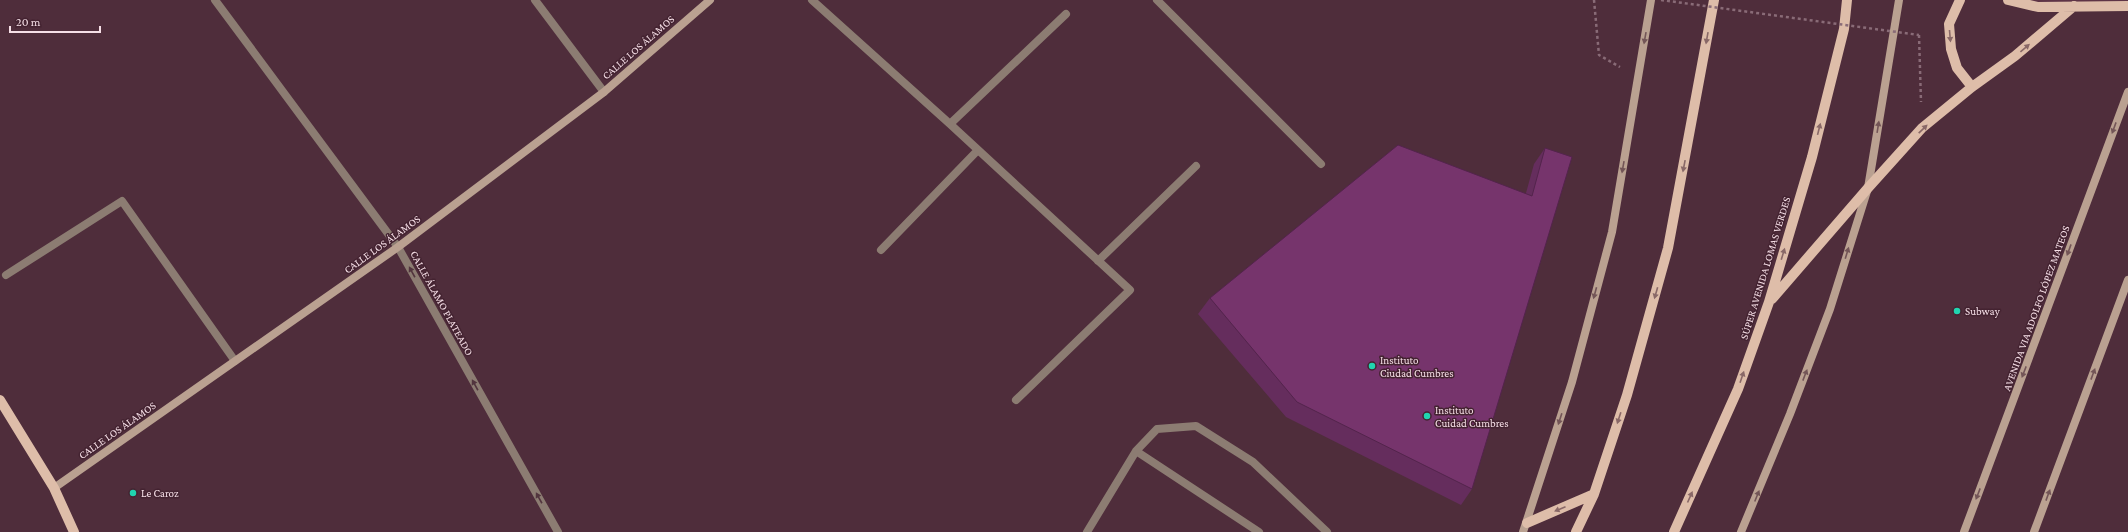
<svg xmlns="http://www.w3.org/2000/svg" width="2128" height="532" viewBox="0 0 2128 532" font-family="'Crimson Pro',serif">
	<rect width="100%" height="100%" fill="#4f2d3b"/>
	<path fill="#5e3446" d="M2008,0h120v6h-46z"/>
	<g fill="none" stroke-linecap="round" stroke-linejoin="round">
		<path stroke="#896b77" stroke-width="2.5" stroke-dasharray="3 3" stroke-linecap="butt" d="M1594,0l5,55 21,12
			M1919,35l2,67"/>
		<path stroke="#8c7c72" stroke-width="8" d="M1136,451l123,81
			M1087,532l49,-81 21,-22 39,-3 57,36 74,70"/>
		<path stroke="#8c7c72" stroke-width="8" d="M215,0l183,247 160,285
			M535,0l69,92
			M812,0l138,124 180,166 -114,110
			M1157,0l164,164
			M950,124l116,-110
			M881,250l97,-100
			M1098,261l98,-95
			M6,275l116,-74 113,160"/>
		<path stroke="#baa191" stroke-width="8" d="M54,488l344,-241 206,-155 106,-92
			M1523,532l49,-150 40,-150 39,-232
			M1741,532l49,-118 40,-105 38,-121 31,-188
			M1964,532l164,-440
			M2034,532l94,-252"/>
		<path stroke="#debda9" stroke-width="10" d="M1960,0l-11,24 2,25 6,19 15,19
			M2008,0l30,7 90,-1
			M1772,299l96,-111 54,-60 50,-41 43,-31 59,-50
			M0,400l54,88 20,44
			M1527,523l67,-29
			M1576,532l18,-38 33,-99 41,-147 46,-248
			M1674,532l64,-143 31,-87 43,-145 32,-128 3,-29"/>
		<path stroke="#896b77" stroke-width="2.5" stroke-dasharray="3 3" stroke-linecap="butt" d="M1661,0l258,35"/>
	</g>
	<path fill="#652d5d" d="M1545,148l-73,341 -11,16 -175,-88 -88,-103 12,-16 316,-105 8,-29z"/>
	<path fill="#76346c" stroke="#53244c" d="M1398,145l134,51 13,-48 27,9 -100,332 -175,-87 -87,-104z"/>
	<defs><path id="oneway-solid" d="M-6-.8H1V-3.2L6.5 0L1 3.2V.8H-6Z"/></defs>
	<g fill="#896867">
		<use href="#oneway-solid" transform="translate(1950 36) rotate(85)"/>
		<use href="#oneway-solid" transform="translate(1707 38) rotate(100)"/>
		<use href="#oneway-solid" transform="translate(2025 48) rotate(-40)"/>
		<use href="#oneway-solid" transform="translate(1819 129) rotate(-76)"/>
		<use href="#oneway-solid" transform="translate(1923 129) rotate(-44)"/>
		<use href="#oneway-solid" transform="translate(1684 166) rotate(101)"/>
		<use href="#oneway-solid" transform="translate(1783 254) rotate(-73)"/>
		<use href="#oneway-solid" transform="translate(1656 293) rotate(106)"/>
		<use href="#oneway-solid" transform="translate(1742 377) rotate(-71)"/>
		<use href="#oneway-solid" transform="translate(1619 418) rotate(108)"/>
		<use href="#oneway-solid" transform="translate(1690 497) rotate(-66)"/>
		<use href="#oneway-solid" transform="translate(1560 509) rotate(157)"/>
	</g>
	<g fill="#735557">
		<use href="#oneway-solid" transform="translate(1645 38) rotate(100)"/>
		<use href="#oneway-solid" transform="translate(1878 127) rotate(-81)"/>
		<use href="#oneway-solid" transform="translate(2114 128) rotate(110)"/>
		<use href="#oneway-solid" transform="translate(1623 167) rotate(100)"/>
		<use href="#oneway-solid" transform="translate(2069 250) rotate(110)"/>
		<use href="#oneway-solid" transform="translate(1847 253) rotate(-73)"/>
		<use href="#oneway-solid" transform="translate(1595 293) rotate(105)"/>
		<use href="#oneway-solid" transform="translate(2024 372) rotate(111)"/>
		<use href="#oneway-solid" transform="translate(2093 374) rotate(-70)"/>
		<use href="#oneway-solid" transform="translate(1805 375) rotate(-69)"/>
		<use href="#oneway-solid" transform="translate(1560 419) rotate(108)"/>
		<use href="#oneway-solid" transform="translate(1978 494) rotate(111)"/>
		<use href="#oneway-solid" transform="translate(2048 495) rotate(-70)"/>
		<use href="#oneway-solid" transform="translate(1757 496) rotate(-68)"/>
	</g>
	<g fill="#52353e">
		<use href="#oneway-solid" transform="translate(412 272) rotate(-119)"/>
		<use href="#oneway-solid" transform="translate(475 385) rotate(-119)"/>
		<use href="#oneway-solid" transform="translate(539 498) rotate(-119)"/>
	</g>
	<g fill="#20d5b0" stroke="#442331" stroke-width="1.5">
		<circle cx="1957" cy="311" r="4"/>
		<circle cx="1372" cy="366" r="4"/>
		<circle cx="1427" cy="416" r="4"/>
		<circle cx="133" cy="493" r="4"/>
	</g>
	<g text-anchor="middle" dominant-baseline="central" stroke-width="3" stroke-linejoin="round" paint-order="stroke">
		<g font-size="11" fill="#f6dfe7" stroke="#442331">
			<text transform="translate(638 47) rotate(-41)">CALLE LOS ÁLAMOS</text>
			<text transform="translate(382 244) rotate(-36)">CALLE LOS ÁLAMOS</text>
			<text transform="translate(1765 268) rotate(-73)">SÚPER AVENIDA LOMAS VERDES</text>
			<text transform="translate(442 303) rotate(61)">CALLE ÁLAMO PLATEADO</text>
			<text transform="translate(2036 308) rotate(-70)">AVENIDA VIA ADOLFO LÓPEZ MATEOS</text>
			<text transform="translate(117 430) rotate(-35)">CALLE LOS ÁLAMOS</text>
		</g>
		<g font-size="11" fill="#f6dfe7" stroke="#442331" text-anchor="start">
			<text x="1965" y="311">Subway</text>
			<text x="1380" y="360">Instituto<tspan x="1380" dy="13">Ciudad Cumbres</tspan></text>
			<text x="1435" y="410">Instituto<tspan x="1435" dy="13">Cuidad Cumbres</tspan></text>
			<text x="141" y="493">Le Caroz</text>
		</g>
	</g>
	<path d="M10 26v6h90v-6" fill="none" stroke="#f6dfe7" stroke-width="2"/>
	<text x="16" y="26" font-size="12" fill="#f6dfe7" stroke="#442331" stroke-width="3" paint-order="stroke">20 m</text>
</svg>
